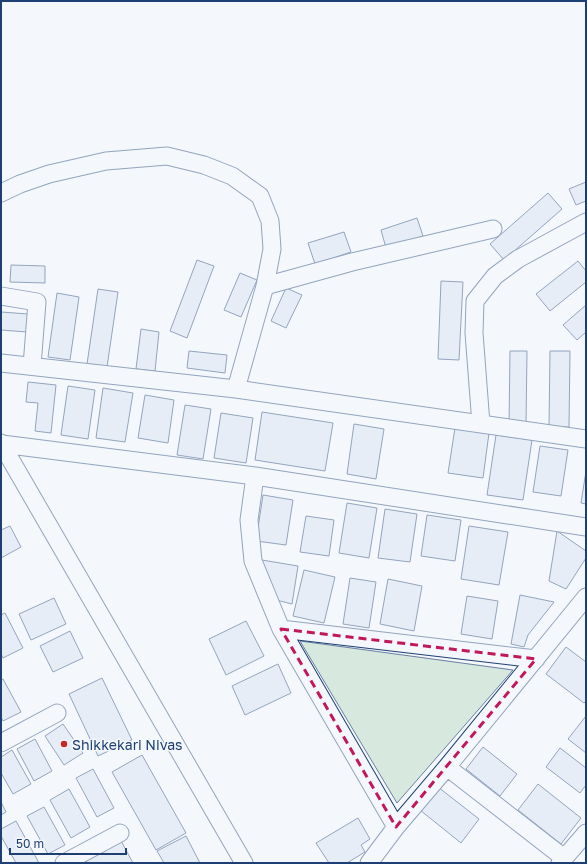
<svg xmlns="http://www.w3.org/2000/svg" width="587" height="864" viewBox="0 0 587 864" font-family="'Golos Text',sans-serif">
	<rect width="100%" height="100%" fill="#f4f7fb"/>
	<path fill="#d7e8df" stroke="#687fa3" d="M300,641l213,29 -116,133z"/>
	<path fill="#d5e0f0" stroke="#1d3f73" d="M586,182v19l-10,4 -7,-16z
		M548,193l14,16 -58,51 -14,-16z
		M417,218l6,18 -37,12 -5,-18z
		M344,232l7,20 -36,12 -7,-21z
		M197,260l17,6 -27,72 -17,-7z
		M578,261l8,10v11l-36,29 -14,-17z
		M11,265l34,1v17l-35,-1z
		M240,273l17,7 -16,37 -17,-7z
		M441,281l22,1 -4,78 -21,-1z
		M286,288l16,7 -16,33 -15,-7z
		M98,289l20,3 -11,75 -20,-3z
		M57,293l22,4 -9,63 -22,-3z
		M586,305v27l-9,8 -14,-15z
		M1,312l27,2 -1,18 -26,-2z
		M141,329l18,3 -4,39 -19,-2z
		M189,351l38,4 -2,18 -38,-5z
		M510,351h17l-1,74h-17z
		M550,351h20l-1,76h-20z
		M28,382l28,3 -5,48 -16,-2 3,-28 -12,-1z
		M68,386l27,4 -7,49 -27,-4z
		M103,388l30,5 -8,49 -29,-4z
		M145,395l29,5 -6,43 -30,-5z
		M185,405l26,4 -8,50 -26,-4z
		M262,412l71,11 -8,48 -70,-11z
		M221,413l32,5 -7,45 -32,-5z
		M354,424l30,5 -8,50 -29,-5z
		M455,428l34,5 -6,45 -35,-5z
		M496,435l36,5 -9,60 -36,-5z
		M540,446l28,4 -7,46 -28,-4z
		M586,471v33l-5,-1z
		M263,495l30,5 -7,45 -30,-4z
		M347,503l30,5 -8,50 -30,-5z
		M385,509l32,5 -7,48 -32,-4z
		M427,515l34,5 -6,41 -34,-5z
		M306,516l28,4 -5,36 -29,-4z
		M10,526l11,21 -20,11v-28z
		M469,526l39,6 -9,53 -38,-6z
		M557,531l29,20v7l-20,31 -17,-8z
		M262,560l36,6 -6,38 -16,-4z
		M304,570l31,7 -11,46 -31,-7z
		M350,578l26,4 -7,46 -26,-4z
		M388,579l34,7 -8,45 -34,-7z
		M520,595l34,7 -26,33 -4,12 -13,-3z
		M467,596l31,5 -6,38 -31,-5z
		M54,598l12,26 -35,16 -12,-26z
		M5,613l18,35 -20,10 -2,-4v-39z
		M246,621l18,35 -38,19 -17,-36z
		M70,631l13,27 -30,14 -13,-26z
		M566,647l20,15v39l-2,2 -38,-29z
		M278,664l13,29 -46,22 -13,-29z
		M102,678l30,62 -34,16 -29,-62z
		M3,679l18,33 -18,9 -2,-4v-37z
		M586,716v37l-18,-14z
		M63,724l20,29 -19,12 -19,-29z
		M35,739l17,32 -18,10 -17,-32z
		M483,747l34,27 -17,22 -34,-27z
		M560,748l26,20v17l-6,8 -34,-26z
		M12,750l19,34 -18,10 -12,-21v-16z
		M142,755l44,78 -30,17 -44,-78z
		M93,769l21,39 -17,9 -21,-39z
		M538,784l43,34 -20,26 -43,-34z
		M438,787l41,32 -18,24 -41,-33z
		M69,789l21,38 -19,11 -21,-38z
		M1,802l5,10 -5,3z
		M44,807l21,38 -17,9 -21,-38z
		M358,818l12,21 -9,6 4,7 -18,11h-18l-13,-20z
		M16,821l23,42h-23l-15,-27v-7z
		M186,836l14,27h-36l-7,-12z
		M120,839l13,24h-46l-3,-5z"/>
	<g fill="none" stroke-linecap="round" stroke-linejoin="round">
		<g stroke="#1d3f73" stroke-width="19">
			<path id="minor" d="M1,193l19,-9 29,-10 57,-13 61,-5 37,9 28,11 28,20 10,25 2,28 -7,37 -29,103
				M265,286l87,-24 141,-33
				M1,296l36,6 -5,64
				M1,363l235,26 350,50
				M481,424l-7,-91 1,-32 20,-25 23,-17 68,-37
				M1,443l243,420
				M2,444l253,32 331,51
				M255,476l-6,44 4,41 28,68 115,198
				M281,629l255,30
				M1,743l56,-30
				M447,767l117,91
				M64,863l56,-30
				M369,863l27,-36 51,-60 139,-170
				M560,863l26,-30"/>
		</g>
		<use href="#minor" stroke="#f4f7fb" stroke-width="17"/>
	</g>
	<path d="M0 0H587V864H0ZM281,629l255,30 -140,168z" fill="#f4f7fb" fill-opacity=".55" fill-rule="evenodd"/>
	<path fill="none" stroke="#c2185b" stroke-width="3" stroke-dasharray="8 5" stroke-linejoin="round" d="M281,629l255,30 -140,168z"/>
	<circle fill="#c62828" stroke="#f4f7fb" stroke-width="1.5" cx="64" cy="744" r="4"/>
	<g text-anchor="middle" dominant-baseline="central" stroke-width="3" stroke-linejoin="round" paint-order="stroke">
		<g font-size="14" fill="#1d3f73" stroke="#f4f7fb" text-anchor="start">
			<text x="72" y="744">Shikkekari Nivas</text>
		</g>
	</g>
	<rect width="587" height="864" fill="none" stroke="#1d3f73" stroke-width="4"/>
	<path d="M10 848v6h116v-6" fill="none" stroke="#1d3f73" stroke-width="2"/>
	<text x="16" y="848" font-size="12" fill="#1d3f73" stroke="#f4f7fb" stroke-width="3" paint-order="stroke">50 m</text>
</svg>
